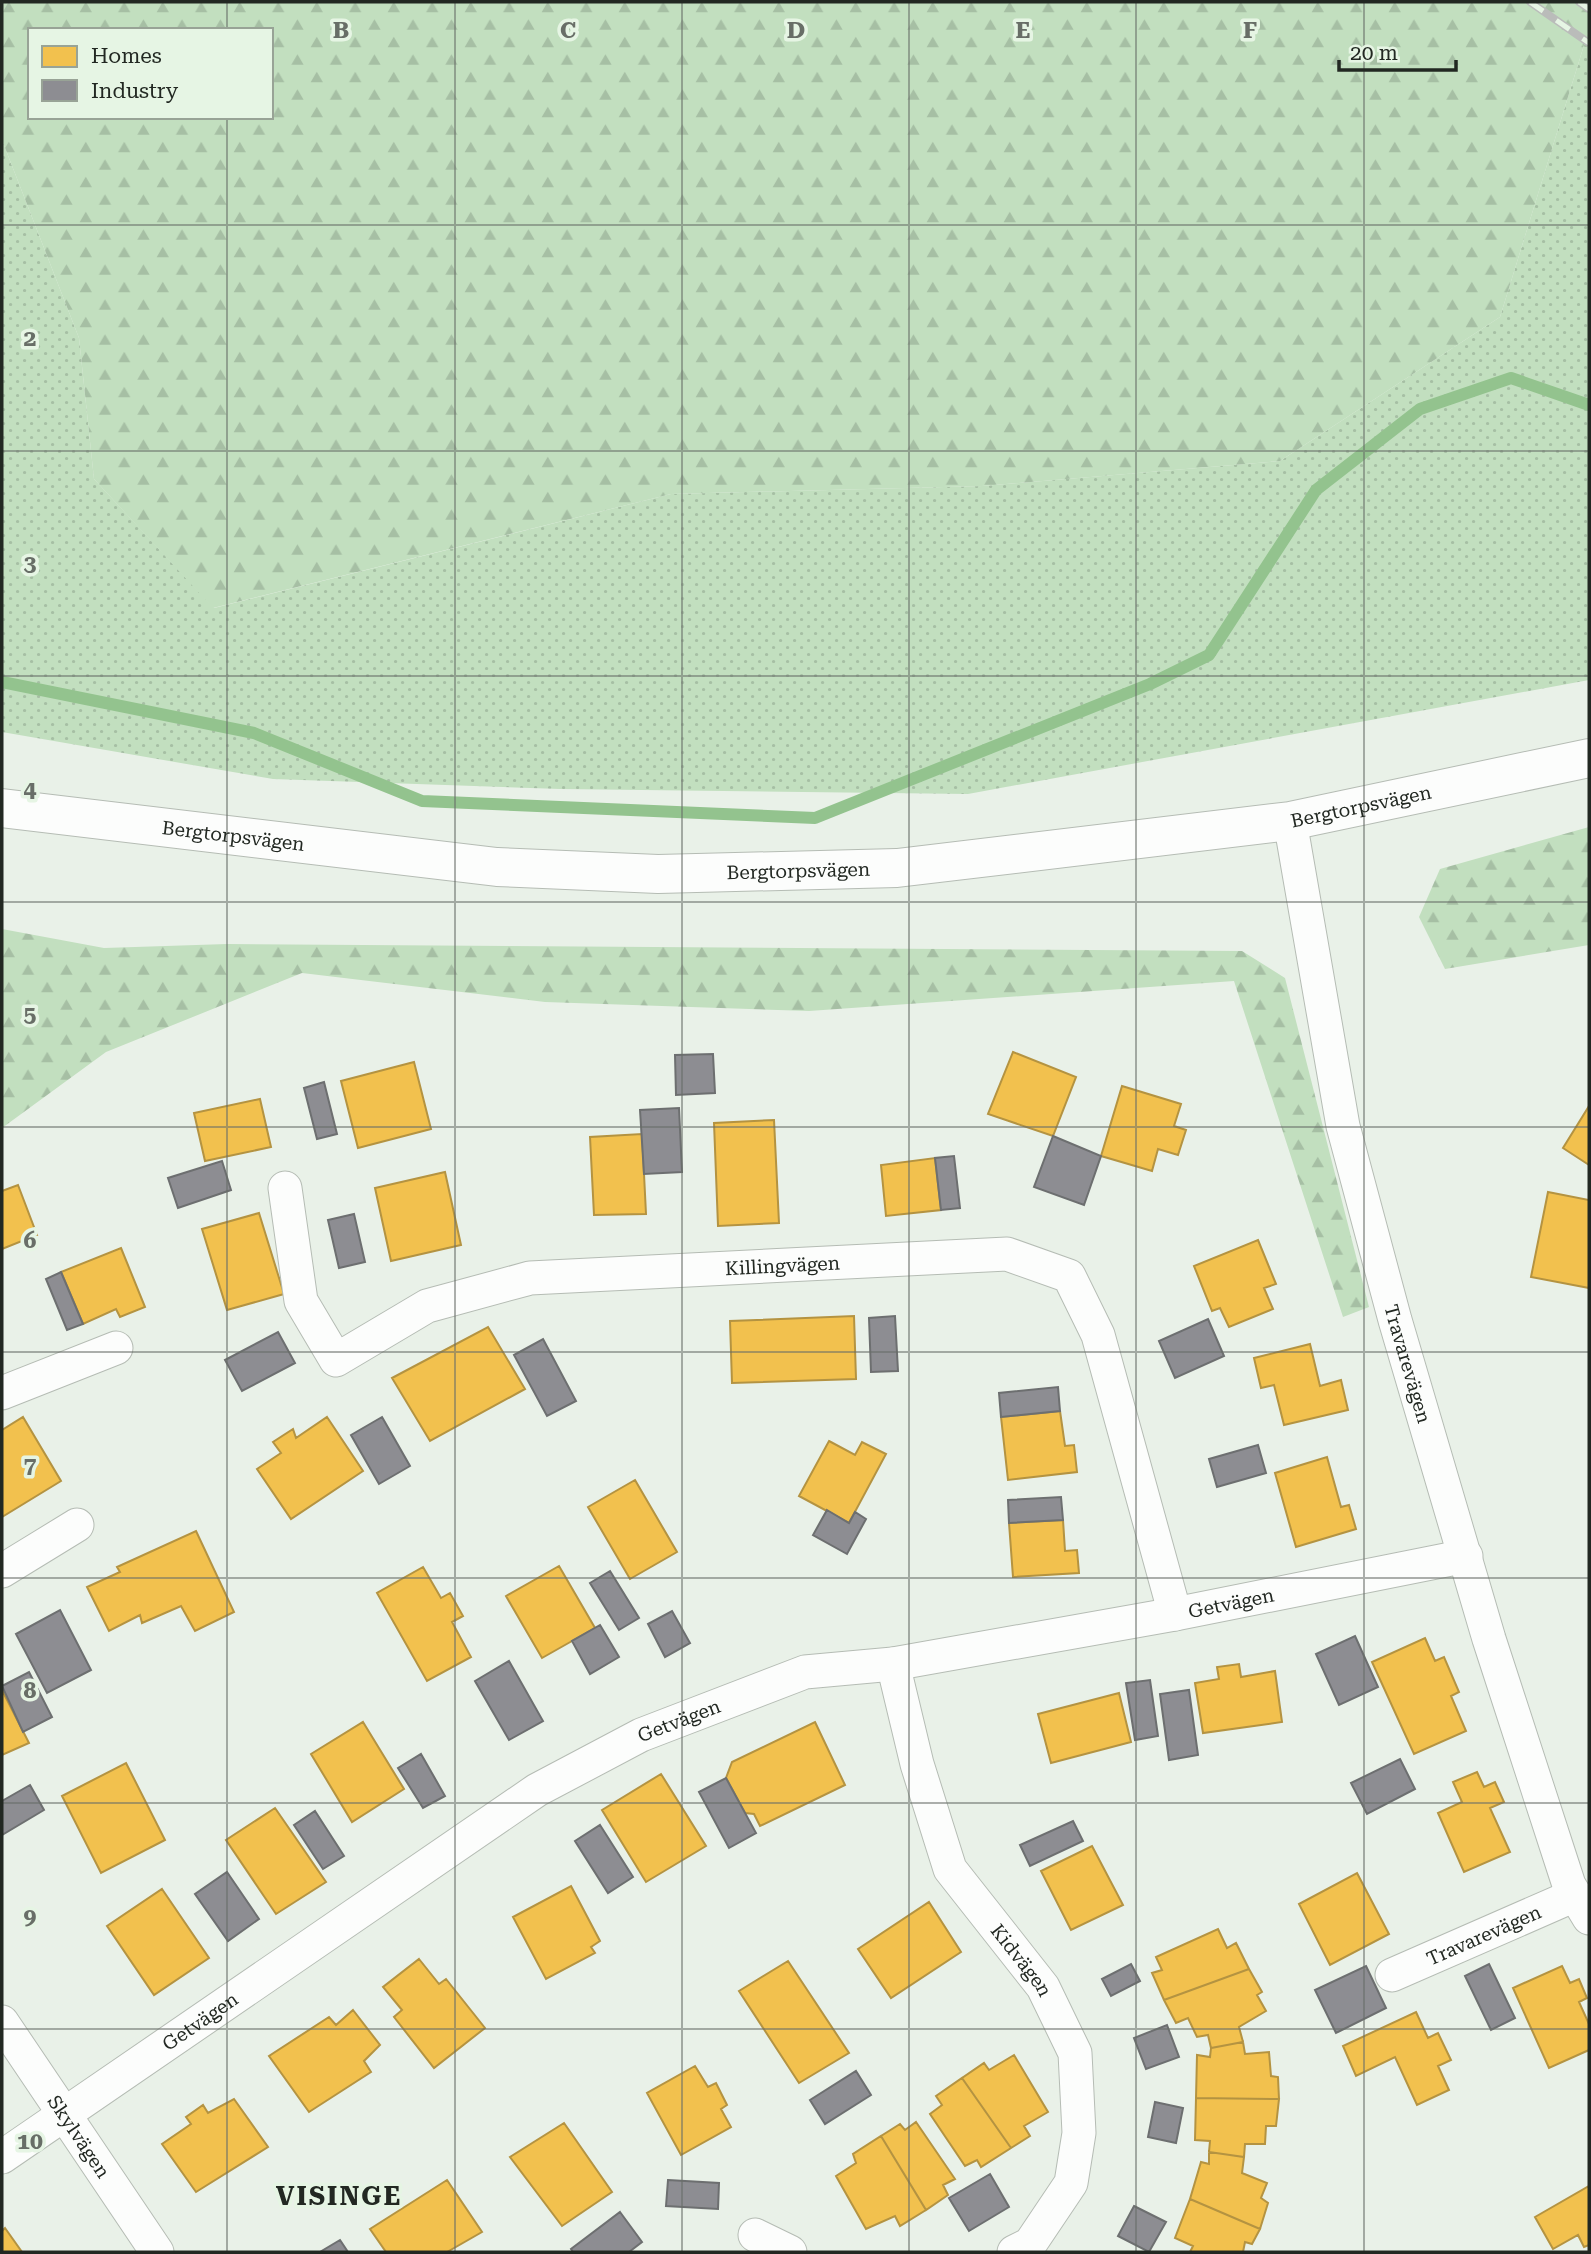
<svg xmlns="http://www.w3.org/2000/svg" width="1591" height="2254" viewBox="0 0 1591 2254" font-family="'Roboto Serif',serif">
	<defs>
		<pattern id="grass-dots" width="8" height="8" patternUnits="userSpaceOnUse" patternTransform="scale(1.75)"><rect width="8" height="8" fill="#c2dfbf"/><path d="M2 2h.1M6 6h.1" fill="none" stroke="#a6bfa4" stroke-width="1.8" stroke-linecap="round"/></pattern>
		<pattern id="forest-firs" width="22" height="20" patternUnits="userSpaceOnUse" patternTransform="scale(1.75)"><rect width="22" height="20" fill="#c2dfbf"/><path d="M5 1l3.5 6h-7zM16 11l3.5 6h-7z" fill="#a6bfa4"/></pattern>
	</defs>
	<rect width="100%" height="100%" fill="#e9f1e8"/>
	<path fill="url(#grass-dots)" d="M1589,29v651l-621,114 -408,-5 -287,-10 -271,-47v-592l77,198 15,141 120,129 457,-114 311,-8 298,-25 220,-144z"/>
	<path fill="url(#forest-firs)" fill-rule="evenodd" d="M2,2h1587v27l-89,288 -220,144 -298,25 -311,8 -458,114 -119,-129 -15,-141 -77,-198zM30,30h241v87h-241z
		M1589,827v118l-144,24 -26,-52 21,-48z
		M2,929l102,19 123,-4 1015,7 43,27 84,329 -26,10 -109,-336 -425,30 -264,-9 -243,-29 -196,79 -104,76z"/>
	<path fill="#f2c14e" stroke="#b49341" stroke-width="2" d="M1013,1052l63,25 -23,59 -65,-22z
		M414,1062l17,67 -73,19 -17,-67z
		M1122,1086l59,18 -7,22 12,4 -8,25 -20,-6 -6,22 -51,-15z
		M260,1099l11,48 -66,14 -11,-48z
		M1589,1106v59l-26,-17z
		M774,1120l5,103 -61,3 -4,-103z
		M642,1134l4,80 -52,1 -4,-78z
		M935,1158l6,52 -55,6 -5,-51z
		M445,1172l16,73 -70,16 -16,-73z
		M18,1185l19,50 -35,14v-58z
		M1548,1192l41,8v88l-58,-11z
		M259,1213l25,81 -57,16 -25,-81z
		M1258,1240l18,44 -12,4 9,21 -44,18 -9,-19 -8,3 -18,-45z
		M121,1248l24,59 -25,10 -4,-8 -33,15 -22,-52z
		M854,1316l2,63 -124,4 -2,-62z
		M488,1327l37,62 -95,52 -38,-63z
		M1310,1344l10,42 21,-6 7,30 -64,15 -10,-40 -13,3 -7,-30z
		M1060,1411l5,35 9,-1 3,27 -69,8 -7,-63z
		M23,1417l38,64 -59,36v-87z
		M327,1417l36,54 -72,48 -34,-50 24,-16 -8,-11 20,-13 3,9z
		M829,1441l26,14 7,-13 24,12 -37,69 -50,-27z
		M1327,1457l14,50 8,-2 7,24 -60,18 -21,-74z
		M635,1480l42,72 -47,27 -42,-72z
		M1063,1520l2,31 12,-1 2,23 -66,4 -4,-54z
		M196,1531l38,81 -39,19 -14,-25 -39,17 -2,-8 -31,16 -22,-44 33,-15 -3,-5z
		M559,1566l36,62 -53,30 -36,-62z
		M423,1567l18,31 9,-5 13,23 -11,6 19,35 -44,24 -50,-88z
		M1425,1638l10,23 9,-4 15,35 -8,4 15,35 -52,23 -42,-92z
		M1239,1664l2,13 34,-6 7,51 -79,11 -8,-50 24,-4 -2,-12z
		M2,1690l27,53 -27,12z
		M1119,1693l12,49 -80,21 -13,-49z
		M363,1722l41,67 -52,33 -41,-68z
		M815,1722l30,63 -85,41 -6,-12 -9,-1 -19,-35 6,-16z
		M126,1763l39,77 -64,33 -39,-77z
		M1477,1772l7,15 11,-5 9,20 -14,6 20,44 -46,20 -26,-59 24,-11 -9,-20z
		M661,1774l45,72 -60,36 -44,-72z
		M275,1808l51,74 -50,32 -50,-74z
		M1092,1846l31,59 -52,25 -30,-59z
		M1357,1873l32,61 -59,31 -31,-61z
		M571,1886l29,55 -9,6 4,6 -49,26 -33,-62z
		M162,1889l47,69 -55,37 -47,-69z
		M929,1902l32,50 -70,46 -33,-49z
		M1218,1929l9,19 9,-5 13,26 -85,31 -12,-27 10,-3 -6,-13z
		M419,1959l20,25 7,-5 39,49 -51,40 -40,-51 8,-7 -19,-23z
		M788,1961l61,92 -50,30 -60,-92z
		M1562,1966l8,17 9,-4 8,19 -8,4 10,22v26l-40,18 -36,-80z
		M1249,1969l13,23 -5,3 9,16 -27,16 4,15 -32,6 -3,-13 -11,2 -9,-19 -12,5 -12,-23z
		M353,2010l27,35 -16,16 7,11 -62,40 -40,-56 60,-39 7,8z
		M1416,2012l12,26 10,-5 13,27 -13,6 11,24 -32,15 -22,-48 -39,19 -13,-30z
		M1243,2042l2,12 24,-2 2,24 7,1 1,22 -83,-1 1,-43 13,2 1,-9z
		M1014,2055l34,57 -24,14 6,10 -19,12 -49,-70 22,-15 5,7z
		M695,2066l13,21 8,-4 11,22 -6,4 10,18 -50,28 -34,-62z
		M962,2078l49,70 -30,19 -4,-7 -12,6 -35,-52 12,-9 -6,-9z
		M1196,2098l83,1 -3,27h-10l-1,18h-20l-1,13 -35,-5 1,-11 -15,-1z
		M234,2099l34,48 -72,45 -34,-48 29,-20 -5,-7 17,-12 5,8z
		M916,2122l39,57 -12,6 5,10 -22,15 -45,-74 19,-12 5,6z
		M564,2123l48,69 -50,34 -52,-69z
		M881,2136l45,74 -26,16 -5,-10 -29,13 -30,-53 20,-13 -3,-9z
		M1209,2152l35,5 -2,16 25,10 -6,15 7,5 -8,26 -70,-30 11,-37 8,2z
		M447,2180l35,52 -35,20h-61l-16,-23z
		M1589,2186v59l-5,2 -6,-12 -25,14 -18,-32z
		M1190,2199l70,30 -8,15 -7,-2 -2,10h-53l3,-6 -18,-8z
		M5,2228l17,24h-20v-21z"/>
	<path fill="#8d8d92" stroke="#6d6f70" stroke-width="2" d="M713,1054l2,39 -39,2 -1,-40z
		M324,1082l13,52 -20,5 -13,-51z
		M679,1108l3,64 -38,2 -4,-64z
		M1053,1136l48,20 -17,49 -50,-18z
		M954,1156l6,52 -19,2 -6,-52z
		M222,1161l9,29 -53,18 -10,-30z
		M354,1214l11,48 -26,6 -11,-48z
		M61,1272l22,52 -16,6 -21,-51z
		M895,1316l3,55 -27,1 -2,-54z
		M1208,1319l16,37 -49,22 -16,-37z
		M278,1332l17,31 -53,28 -17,-31z
		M543,1339l33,62 -29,15 -33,-61z
		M1058,1387l2,24 -59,6 -2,-24z
		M382,1417l28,49 -31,18 -28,-49z
		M1258,1445l8,28 -49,14 -8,-28z
		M1061,1497l2,23 -54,3 -1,-23z
		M827,1510l22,13 6,-11 11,7 -19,35 -34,-19z
		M610,1571l29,47 -20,12 -29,-47z
		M60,1610l31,60 -44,23 -31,-59z
		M672,1611l18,32 -25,14 -17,-33z
		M600,1625l19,32 -29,17 -18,-33z
		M1355,1636l23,51 -39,18 -23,-51z
		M509,1661l34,60 -34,19 -34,-59z
		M29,1672l23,45 -29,15 -21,-46z
		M1150,1680l8,56 -23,4 -9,-57z
		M1189,1690l9,65 -29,5 -9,-66z
		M421,1754l24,42 -22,12 -25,-40z
		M1400,1759l15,30 -48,25 -16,-31z
		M726,1778l30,55 -27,15 -30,-56z
		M30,1785l14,25 -42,25v-34z
		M315,1811l29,45 -21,13 -29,-44z
		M1073,1821l10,20 -53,25 -10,-21z
		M600,1825l33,52 -25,16 -33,-52z
		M227,1872l32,47 -31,22 -33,-47z
		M1131,1964l9,17 -29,15 -9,-17z
		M1489,1964l26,54 -24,12 -26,-54z
		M1366,1966l20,42 -50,25 -21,-43z
		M1167,2025l12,32 -33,12 -12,-31z
		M856,2071l15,24 -46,29 -15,-24z
		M1155,2102l28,6 -7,35 -28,-6z
		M990,2174l19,33 -40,24 -20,-33z
		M668,2180l51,3 -1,26 -52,-3z
		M1134,2206l32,16 -17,30 -31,-16z
		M620,2212l22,30 -13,10h-56l-2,-3z
		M340,2240l8,12h-28z"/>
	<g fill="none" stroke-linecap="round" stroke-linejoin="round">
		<path stroke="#93c38e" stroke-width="12" d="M2,682l252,51 168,68 393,17 335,-134 59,-29 107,-165 104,-81 91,-31 78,27"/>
		<g stroke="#b5bcb4" stroke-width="35">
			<g id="minor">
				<path id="s1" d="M1290,821l53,305 52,194 94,319 80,246 20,33"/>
				<path id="s2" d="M285,1188l16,113 35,59 91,-54 103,-28 477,-24 62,22 29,59 77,279"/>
				<path d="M2,1393l114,-45"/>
				<path d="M2,1571l75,-46"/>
				<path id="s3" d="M893,1664l24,100 33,105 93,118 32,66 4,80 -8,50 -41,61 -16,8"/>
				<path id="s4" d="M1392,1975l183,-80"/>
				<path id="s5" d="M2,2022l155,230"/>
				<path id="s6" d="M2,2157l535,-367 104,-55 164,-63 88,-8 282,-50 291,-58"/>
				<path d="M755,2235l35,17"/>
			</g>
		</g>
		<g stroke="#b5bcb4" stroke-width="40">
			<g id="secondary">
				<path id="s7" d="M2,808l495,59 161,7 239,-6 393,-47 299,-63"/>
			</g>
		</g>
		<use href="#minor" stroke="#fcfdfc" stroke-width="33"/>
		<use href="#secondary" stroke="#fcfdfc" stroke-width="38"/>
		<g stroke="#babcba" stroke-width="8">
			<path id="rail" d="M1530,2l59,41
				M1579,2l10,7"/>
		</g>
		<use href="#rail" stroke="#e6f5e4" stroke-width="5" stroke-dasharray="16" stroke-linecap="butt"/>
	</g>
	<path fill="none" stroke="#686e67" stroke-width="2" stroke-opacity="0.55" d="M227,2v28M455,2v2250M682,2v2250M909,2v2250M1136,2v2250M1364,2v2250M227,117v2135M2,225h1587M2,451h1587M2,676h1587M2,902h1587M2,1127h1587M2,1352h1587M2,1578h1587M2,1803h1587M2,2029h1587"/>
	<g text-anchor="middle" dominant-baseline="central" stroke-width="7" stroke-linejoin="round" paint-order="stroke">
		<g font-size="19" fill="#222822" stroke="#e6f5e4">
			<text stroke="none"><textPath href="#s7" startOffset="1367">Bergtorpsvägen</textPath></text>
			<text stroke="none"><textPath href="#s7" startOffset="233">Bergtorpsvägen</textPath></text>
			<text stroke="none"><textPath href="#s7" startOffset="800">Bergtorpsvägen</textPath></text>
			<text stroke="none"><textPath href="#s2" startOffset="648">Killingvägen</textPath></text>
			<text stroke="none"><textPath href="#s1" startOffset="556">Travarevägen</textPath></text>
			<text stroke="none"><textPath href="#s6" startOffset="1374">Getvägen</textPath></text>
			<text stroke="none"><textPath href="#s6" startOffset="807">Getvägen</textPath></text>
			<text stroke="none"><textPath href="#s4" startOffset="100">Travarevägen</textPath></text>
			<text stroke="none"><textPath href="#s3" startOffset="329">Kidvägen</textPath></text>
			<text stroke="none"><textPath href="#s6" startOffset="240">Getvägen</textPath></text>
			<text stroke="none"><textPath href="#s5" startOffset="138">Skylvägen</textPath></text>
		</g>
		<g font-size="26" font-weight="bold" letter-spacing="2" fill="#222822" stroke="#e6f5e4">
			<text x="339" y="2196">VISINGE</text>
		</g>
	</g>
	<g font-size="23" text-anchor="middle" font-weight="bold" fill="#686e67" stroke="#e6f5e4" stroke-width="7" stroke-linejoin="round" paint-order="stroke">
		<text x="341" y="38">B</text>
		<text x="568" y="38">C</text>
		<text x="796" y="38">D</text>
		<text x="1023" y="38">E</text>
		<text x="1250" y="38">F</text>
		<text x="30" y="346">2</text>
		<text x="30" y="571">3</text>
		<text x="30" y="797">4</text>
		<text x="30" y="1022">5</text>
		<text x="30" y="1248">6</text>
		<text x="30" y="1473">7</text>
		<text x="30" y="1698">8</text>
		<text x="30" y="1924">9</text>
		<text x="30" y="2149">10</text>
	</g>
	<rect width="1591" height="2254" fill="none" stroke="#222822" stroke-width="7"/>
	<rect x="28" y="28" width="245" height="91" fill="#e6f5e4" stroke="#98a396" stroke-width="2"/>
	<rect x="42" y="46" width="35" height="21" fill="#f2c14e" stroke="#98a396" stroke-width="2"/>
	<text x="91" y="63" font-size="21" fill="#222822">Homes</text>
	<rect x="42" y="80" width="35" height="21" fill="#8d8d92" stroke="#98a396" stroke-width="2"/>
	<text x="91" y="98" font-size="21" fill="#222822">Industry</text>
	<path d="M1339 60v10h117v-10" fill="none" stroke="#222822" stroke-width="3.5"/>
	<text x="1350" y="60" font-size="21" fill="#222822" stroke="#e6f5e4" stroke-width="5" paint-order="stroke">20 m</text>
</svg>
